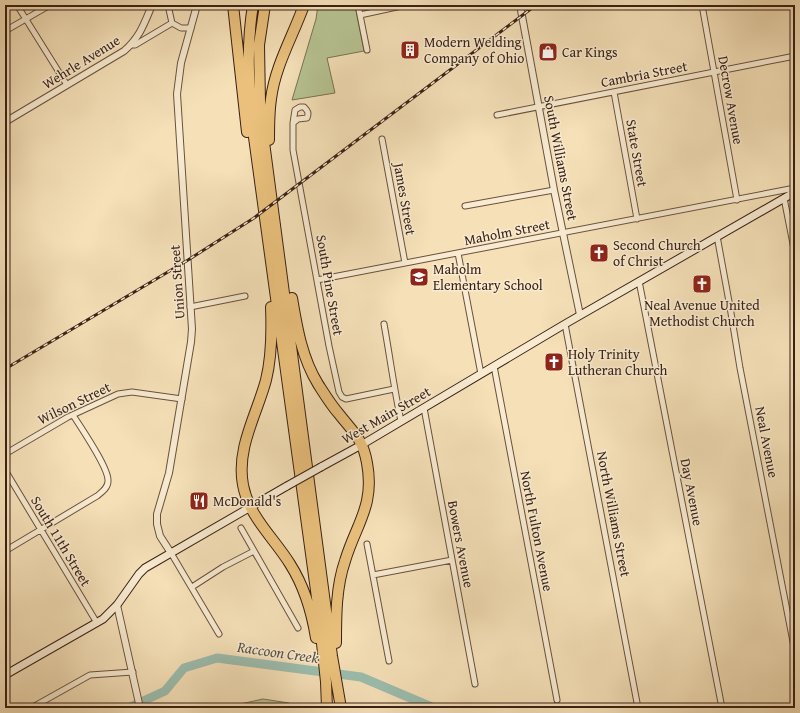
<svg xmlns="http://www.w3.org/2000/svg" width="800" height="713" viewBox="0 0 800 713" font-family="'Gentium Book Plus',serif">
	<rect width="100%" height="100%" fill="#f5e0b8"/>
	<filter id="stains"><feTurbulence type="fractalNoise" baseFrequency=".005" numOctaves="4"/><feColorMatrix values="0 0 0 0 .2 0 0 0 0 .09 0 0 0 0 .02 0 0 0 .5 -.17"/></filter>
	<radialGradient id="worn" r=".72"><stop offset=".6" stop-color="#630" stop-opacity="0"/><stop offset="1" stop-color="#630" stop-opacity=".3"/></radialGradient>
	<path fill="#b7c392" stroke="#787254" d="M318,5h37l9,46 -37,7 8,35 -43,7 24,-81z
		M263,699l26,4 1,5h-68z"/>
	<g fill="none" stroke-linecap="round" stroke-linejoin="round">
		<path stroke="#9cbdae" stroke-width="9" d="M128,708l37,-17 19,-23 33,-10 144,19 73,31"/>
		<g stroke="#69513e" stroke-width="7">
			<path id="minor" d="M17,5l50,80
				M168,5l4,18 9,5h10
				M358,5l9,45
				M702,5l35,195
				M360,15l46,-10
				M5,31l45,-26
				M130,45h5l37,-22
				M614,92l23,127
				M497,115l298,-59
				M293,123l2,-13 5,-3h4c4,4 5,6 3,11l-9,1 -5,4v27l36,196 10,46 3,5 4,2 48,-10
				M382,139l23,124
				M784,198l11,56
				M465,206l89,-16
				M717,236l13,71 10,61 55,284
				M458,253l23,121
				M317,280l478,-92
				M639,281l83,427
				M190,307l55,-11
				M384,324c6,33 10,65 17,97
				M565,324l73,384
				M494,366l63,334
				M424,408l51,276
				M5,454l63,-37 50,-23 14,-2 50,7
				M5,470l92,153
				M241,528l57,100
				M367,544l22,117
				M5,551l92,-55c5,-4 11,-8 11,-15 1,-13 -27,-53 -35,-66
				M171,553l48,81
				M373,575l79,-15
				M192,587l31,-20 31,-16
				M31,708l59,-33 43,-3"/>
		</g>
		<g stroke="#69513e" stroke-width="8">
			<path id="tertiary" d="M520,5l34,185 26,125
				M5,122l119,-71c16,-14 20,-27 28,-46
				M171,553l-11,-17 -3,-12v-10l12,-41 22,-131 1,-13 -15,-235 4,-31 16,-58
				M117,605l23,103"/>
		</g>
		<g stroke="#3a2115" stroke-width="9">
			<path id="secondary" d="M321,467l42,-23 202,-120 230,-132
				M5,675l98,-56 14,-14 22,-31 6,-6 142,-82"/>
		</g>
		<g stroke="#3a2115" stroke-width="12">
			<path id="motorway" d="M233,5l14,127
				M253,5c-7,42 -4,83 0,125l65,475 8,77 1,26
				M265,5l-6,40 1,57 2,25 70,529 9,52
				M269,140c0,-13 0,-28 2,-41 4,-33 22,-63 33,-94
				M292,298c5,30 10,60 26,86 7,11 13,21 21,30 14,18 24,25 28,49 8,43 -11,61 -22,98 -9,26 -9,55 -9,82
				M271,307c1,25 1,49 -5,73 -9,34 -30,68 -23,105 6,32 31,53 47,79 14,22 22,49 26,74"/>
		</g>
		<use href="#minor" stroke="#f8ebd1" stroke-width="5"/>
		<use href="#tertiary" stroke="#f8ebd1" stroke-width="6"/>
		<use href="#secondary" stroke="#f8ebd1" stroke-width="7"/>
		<use href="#motorway" stroke="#eac07c" stroke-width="10"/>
		<g stroke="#3a2115" stroke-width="3">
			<path id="rail" d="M5,369l183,-109 66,-42 282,-213"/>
		</g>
		<use href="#rail" stroke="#f8ebd1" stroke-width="1.5" stroke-dasharray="4.5" stroke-linecap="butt"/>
		<g stroke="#3a2115" stroke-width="9" stroke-linecap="butt">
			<path id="secondary-bridge" d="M287,486l34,-19"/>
		</g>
		<use href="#secondary-bridge" stroke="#f8ebd1" stroke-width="7"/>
	</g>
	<defs>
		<g id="building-square" transform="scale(1)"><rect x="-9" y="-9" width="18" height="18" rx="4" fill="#8f2418" stroke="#f8ebd1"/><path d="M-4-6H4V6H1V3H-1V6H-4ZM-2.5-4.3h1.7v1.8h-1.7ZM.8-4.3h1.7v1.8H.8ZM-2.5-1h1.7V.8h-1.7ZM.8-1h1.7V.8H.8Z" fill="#fff"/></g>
		<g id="shop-square" transform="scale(1)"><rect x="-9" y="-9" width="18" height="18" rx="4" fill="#8f2418" stroke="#f8ebd1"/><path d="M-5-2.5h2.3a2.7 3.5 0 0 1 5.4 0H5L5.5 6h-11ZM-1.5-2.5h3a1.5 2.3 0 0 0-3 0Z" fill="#fff"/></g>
		<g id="church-square" transform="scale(1)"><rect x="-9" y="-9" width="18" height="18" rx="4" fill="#8f2418" stroke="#f8ebd1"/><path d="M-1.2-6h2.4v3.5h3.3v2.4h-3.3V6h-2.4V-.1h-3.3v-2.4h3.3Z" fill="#fff"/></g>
		<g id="school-square" transform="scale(1)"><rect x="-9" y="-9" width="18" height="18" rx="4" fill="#8f2418" stroke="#f8ebd1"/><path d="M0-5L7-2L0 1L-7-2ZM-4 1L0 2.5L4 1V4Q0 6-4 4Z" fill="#fff"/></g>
		<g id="restaurant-square" transform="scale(1)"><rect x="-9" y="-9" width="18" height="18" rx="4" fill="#8f2418" stroke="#f8ebd1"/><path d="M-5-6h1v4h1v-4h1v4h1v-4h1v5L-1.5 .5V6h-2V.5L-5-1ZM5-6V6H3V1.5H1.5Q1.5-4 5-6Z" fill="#fff"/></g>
	</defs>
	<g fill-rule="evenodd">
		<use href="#building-square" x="410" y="50"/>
		<use href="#shop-square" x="548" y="52"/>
		<use href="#church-square" x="599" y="253"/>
		<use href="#school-square" x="419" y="277"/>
		<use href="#church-square" x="702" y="284"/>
		<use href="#church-square" x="554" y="362"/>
		<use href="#restaurant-square" x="199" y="501"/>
	</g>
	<g text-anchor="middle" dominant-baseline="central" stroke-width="3" stroke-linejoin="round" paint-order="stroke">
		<g font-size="14" fill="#3a2115" stroke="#f8ebd1" text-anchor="start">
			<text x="424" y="42">Modern Welding<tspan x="424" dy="16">Company of Ohio</tspan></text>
			<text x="562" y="52">Car Kings</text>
			<text x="613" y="245">Second Church<tspan x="613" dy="16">of Christ</tspan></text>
			<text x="433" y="269">Maholm<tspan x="433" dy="16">Elementary School</tspan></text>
			<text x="702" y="305" text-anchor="middle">Neal Avenue United<tspan x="702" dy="16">Methodist Church</tspan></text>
			<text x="568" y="354">Holy Trinity<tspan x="568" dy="16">Lutheran Church</tspan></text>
			<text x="213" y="501">McDonald's</text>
		</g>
		<g font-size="14" fill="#3a2115" stroke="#f8ebd1">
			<text transform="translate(81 62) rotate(-32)">Wehrle Avenue</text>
			<text transform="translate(644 74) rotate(-11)">Cambria Street</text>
			<text transform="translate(731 100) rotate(80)">Decrow Avenue</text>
			<text transform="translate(637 153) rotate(80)">State Street</text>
			<text transform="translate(561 158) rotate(79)">South Williams Street</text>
			<text transform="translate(405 199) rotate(80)">James Street</text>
			<text transform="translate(507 232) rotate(-11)">Maholm Street</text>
			<text transform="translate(177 282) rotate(-94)">Union Street</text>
			<text transform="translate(330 285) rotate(80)">South Pine Street</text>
			<text transform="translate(74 403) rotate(-26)">Wilson Street</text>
			<text transform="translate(386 415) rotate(-30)">West Main Street</text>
			<text transform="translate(767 442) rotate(79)">Neal Avenue</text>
			<text transform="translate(692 492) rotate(79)">Day Avenue</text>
			<text transform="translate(614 514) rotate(79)">North Williams Street</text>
			<text transform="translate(537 531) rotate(79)">North Fulton Avenue</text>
			<text transform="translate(61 541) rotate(59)">South 11th Street</text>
			<text transform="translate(461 544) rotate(79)">Bowers Avenue</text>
		</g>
		<g font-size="15" font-style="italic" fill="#575043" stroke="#f8ebd1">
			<text transform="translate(278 652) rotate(8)">Raccoon Creek</text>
		</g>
	</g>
	<rect width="800" height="713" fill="none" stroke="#f5e0b8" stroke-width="20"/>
	<rect x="6" y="6" width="788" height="701" fill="none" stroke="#3a2115" stroke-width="2"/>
	<rect x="10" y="10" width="780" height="693" fill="none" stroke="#3a2115"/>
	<rect width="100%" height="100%" filter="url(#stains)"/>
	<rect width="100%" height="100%" fill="url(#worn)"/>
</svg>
